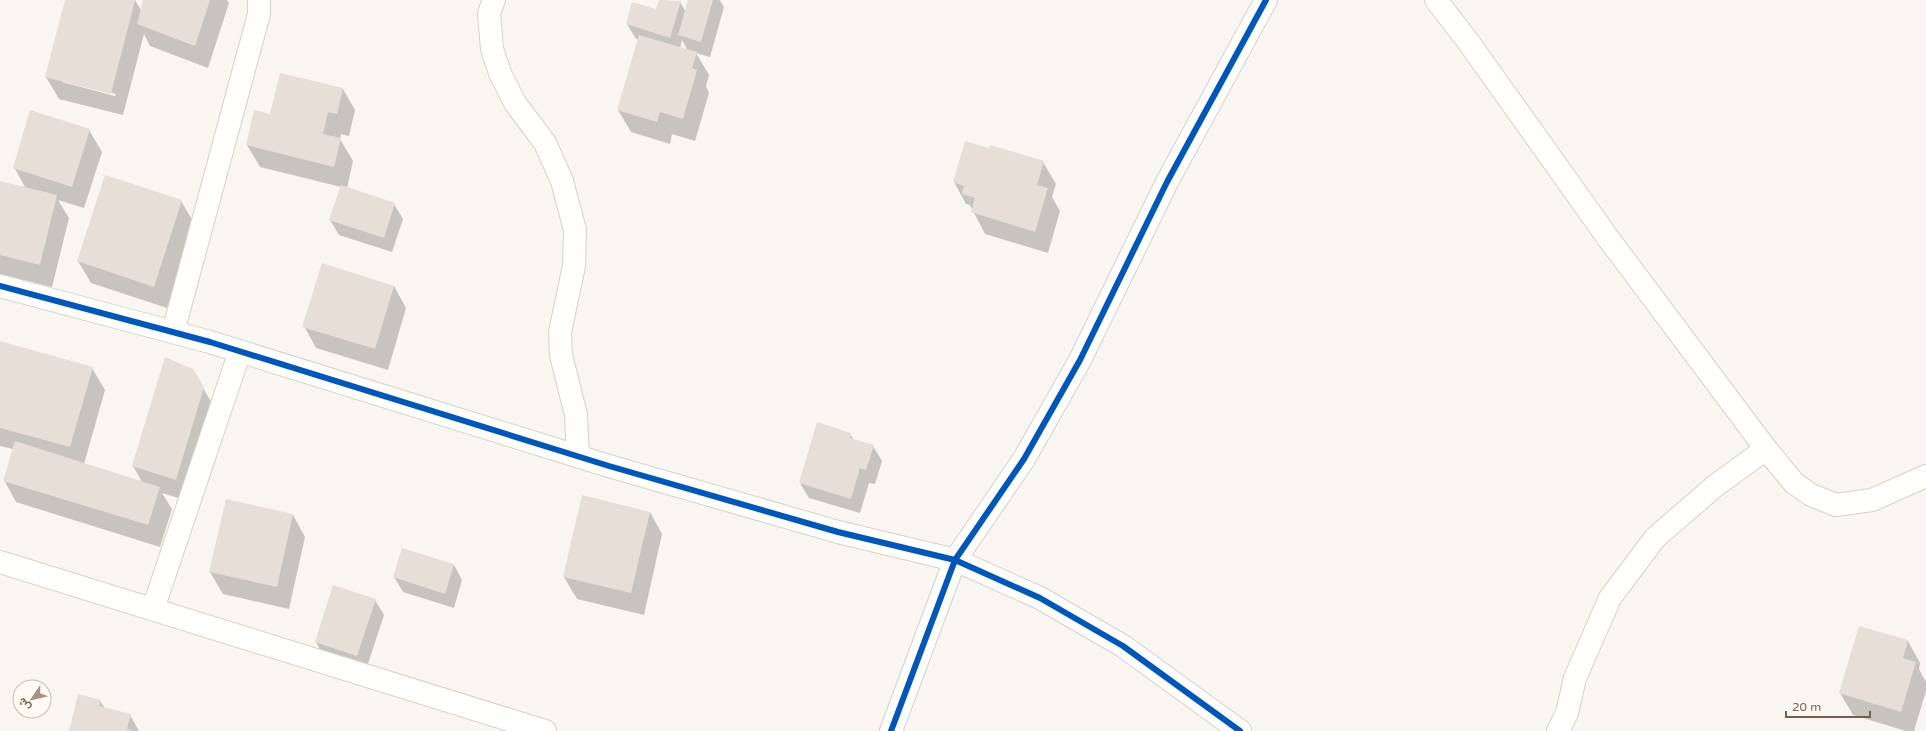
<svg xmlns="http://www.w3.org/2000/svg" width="1926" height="731" viewBox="0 0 1926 731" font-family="'Varela Round',Vazirmatn,sans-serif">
	<rect width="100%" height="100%" fill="#f9f5f0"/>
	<path fill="#0003" fill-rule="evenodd" d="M66,0h69l6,10 3,-10h83l2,3 -21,65 -58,-22 -6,-12 -21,81 -64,-16 -13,-22zM62,80l54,14 -1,2 -53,-14z
		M660,0l20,2 6,10 3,-12h31l4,7 -14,50 -14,-4 13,22 -3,11 3,7 -14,48 -23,-7 -2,10 -39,-12 -13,-22 21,-70 -3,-1 -9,-15 30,-14zM682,40l6,11 -8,-3z
		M343,89l12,21 -6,26 -8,-2 -1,5 13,22 -6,27 47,16 9,15 -11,33 -53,-17 -9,-15 11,-33 -81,-20 -13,-22 8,-33 16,3z
		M89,130l13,22 -18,56 -26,-8 11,18 -17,69 -52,-13v-92l26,7 -12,-22z
		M1043,162l13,22 -4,13 8,14 -12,42 -63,-19 -15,-29 -4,-1 -12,-22z
		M181,201l13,22 -27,85 -76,-25 -13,-22z
		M394,286l12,22 -18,62 -72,-22 -12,-22z
		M0,342l92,26 13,22 -21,74 58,18 -9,-16 70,-78 13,22 -28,91 -26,-8 10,16 -12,38 -144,-45 -12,-22 9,-31 -13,-3z
		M850,434l4,6 19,6 9,15 -7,23 -6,-1 -9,30 -51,-15 -9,-15z
		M650,512l12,22 -18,81 -67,-16 -13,-22z
		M293,515l12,22 -16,72 -66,-15 -13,-22z
		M454,565l8,15 -8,28 -51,-16 -9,-15z
		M375,600l9,15 -18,55 -42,-13 -8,-15z
		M1908,641l12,22 -1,6 7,13v9l-12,40h-8l-53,-16 -13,-22z
		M100,701l5,7 25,7 9,16h-69z"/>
	<path fill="#e6ded7" d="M65,0h70l-24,94 -66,-17z
		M143,0h67l-15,46 -58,-22z
		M659,0l22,1 -11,37 -44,-14 6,-22 24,7z
		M688,0h25l-12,42 -23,-7z
		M639,35l58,17 -5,16 5,2 -14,49 -23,-7 -3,10 -40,-12z
		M280,73l63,15 -6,26 -9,-2 -5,22 18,4 -7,29 -88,-22 8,-35 16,4z
		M30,110l60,19 -18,58 -59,-19z
		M965,141l24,7 1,-3 54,16 -7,24 11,3 -13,44 -64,-20 4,-14 -13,-4 2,-8 -11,-4z
		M105,175l77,25 -28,87 -77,-26z
		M0,181l57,14 -17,70 -40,-10z
		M341,185l54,18 -11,35 -55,-18z
		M322,263l72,23 -19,63 -73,-22z
		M0,341l93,26 -23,80 -70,-19z
		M165,357l28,12 11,18 -28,93 -44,-14z
		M817,422l34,11 -1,5 24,7 -8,25 -6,-2 -9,31 -52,-16z
		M15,441l145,46 -12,38 -145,-44z
		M582,495l68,17 -19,81 -68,-16z
		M226,499l67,15 -16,73 -68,-15z
		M402,548l52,16 -9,30 -52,-17z
		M333,585l43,14 -19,57 -42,-14z
		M1859,626l49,14 -5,18 13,4 -15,50 -62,-19z
		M78,694l23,6 -2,6 32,8 -4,15 6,2h-64z"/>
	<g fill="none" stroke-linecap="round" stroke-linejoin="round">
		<g stroke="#d7d1cb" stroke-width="24">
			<path id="minor" d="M494,0l-5,13 3,36 8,24 15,30 30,40 17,38 13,49 -1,36 -14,66 1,23 15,60 2,41
				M1436,0l31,40 141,198 158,211 28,34 17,12 25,10 36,-5 54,-24
				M0,286l210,56 399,124 229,66 117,28 85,38 83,48 117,85
				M173,332l86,-318v-14
				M0,562l545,169
				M153,609l87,-258
				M891,731l64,-171 69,-101 56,-99 87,-178 99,-182
				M1558,731l9,-18 8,-35 35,-80 45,-60 60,-52 51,-37"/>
		</g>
		<use href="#minor" stroke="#fefefd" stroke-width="22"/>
		<g stroke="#fffaf3" stroke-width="8">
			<path id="cycleway" d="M0,286l210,56 399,124 229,66 117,28 85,38 83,48 117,85
				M891,731l64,-171 69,-101 56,-99 87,-178 99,-182"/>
		</g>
		<use href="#cycleway" stroke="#0057b8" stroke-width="6"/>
	</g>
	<g transform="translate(32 699) rotate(235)"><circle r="19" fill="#fffaf3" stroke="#cabbb1"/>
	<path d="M0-3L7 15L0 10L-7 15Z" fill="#a69286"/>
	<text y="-6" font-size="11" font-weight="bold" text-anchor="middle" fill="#7a5c4d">ش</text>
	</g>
	<path d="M1786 711v6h84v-6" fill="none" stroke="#7a5c4d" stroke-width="2"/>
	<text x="1792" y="711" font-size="12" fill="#7a5c4d" stroke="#fffaf3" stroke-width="3" paint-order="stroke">20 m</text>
</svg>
